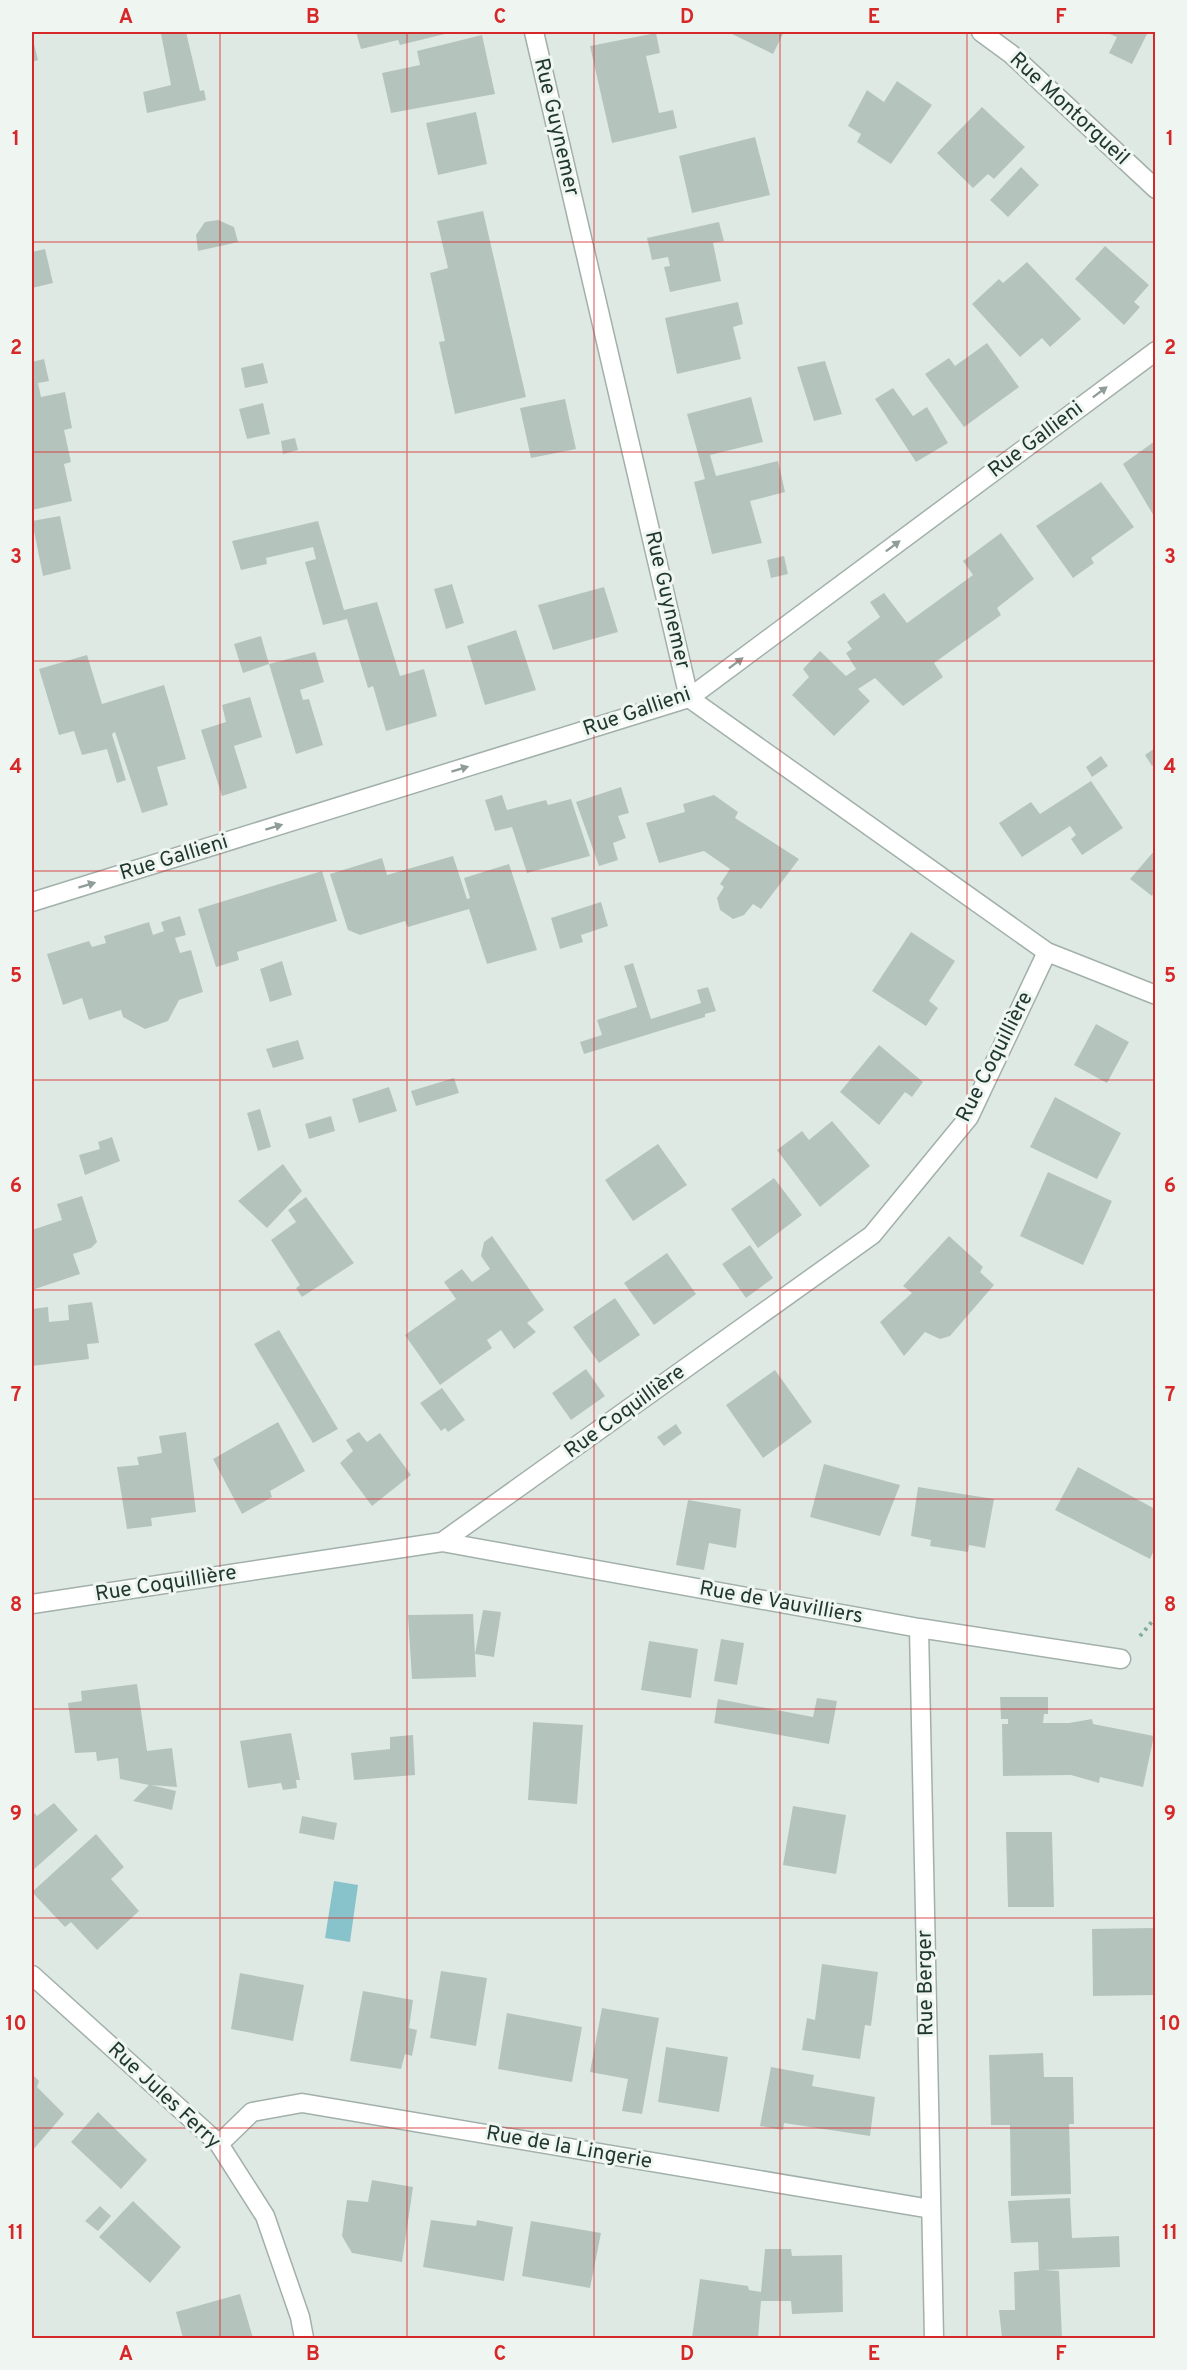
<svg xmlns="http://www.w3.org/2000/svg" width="1187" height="2370" viewBox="0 0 1187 2370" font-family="Overpass,sans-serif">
	<rect width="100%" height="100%" fill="#dfe9e4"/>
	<path fill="#88c3cc" d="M334,1881l24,4 -8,57 -25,-4z"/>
	<path fill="#b4c4bd" d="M174,32h12l14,59 4,-1 2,10 -59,13 -4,-21 28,-7 -10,-51z
		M356,32h97l-53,13 -2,-5 -37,9z
		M728,32h56l-11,22z
		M1105,32h43l-16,32 -23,-11 8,-16z
		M656,33l4,20 -14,3 13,57 14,-3 4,18 -65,15 -22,-97z
		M482,35l13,59 -104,19 -9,-40 38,-8 -3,-14z
		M32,36l6,24 -6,2z
		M897,81l35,24 -41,59 -34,-22 4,-8 -13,-8 19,-36 17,12z
		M982,107l43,40 -31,32 -6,-5 -15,14 -36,-35z
		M476,112l11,52 -49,11 -12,-52z
		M755,137l15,58 -78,18 -13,-57z
		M1021,167l18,18 -31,32 -18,-17z
		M483,211l43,186 -71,17 -16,-72 6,-1 -15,-68 18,-5 -11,-47z
		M218,220l16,7 4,15 -40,9 -2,-16 9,-13z
		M719,222l5,19 -11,2 8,38 -51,11 -6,-25 6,-1 -2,-9 -16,3 -5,-22z
		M1105,246l44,39 -15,17 6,5 -16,18 -49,-46z
		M45,249l8,34 -21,5v-36z
		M1027,262l54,57 -31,28 -8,-9 -22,19 -48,-53 27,-25 4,4z
		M738,302l5,22 -10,3 8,32 -64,15 -12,-56z
		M987,343l32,44 -55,40 -39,-53 24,-16 6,8z
		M44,359l5,22 -11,2 3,14 24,-5 7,36 -8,2 7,32 -7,2 8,37 -40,9v-148z
		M825,361l17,53 -28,7 -17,-54z
		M263,363l5,20 -23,5 -4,-20z
		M893,388l20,28 14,-9 21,36 -32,19 -41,-63z
		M751,397l12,45 -53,13 6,21 62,-15 7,31 -35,9 12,42 -50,11 -18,-72 11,-3 -18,-65z
		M565,399l11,50 -45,9 -11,-50z
		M263,403l7,31 -23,5 -8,-30z
		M295,438l3,12 -15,4 -2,-13z
		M1155,441v77l-32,-54z
		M1101,482l33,45 -43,31 3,5 -21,15 -37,-52z
		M60,516l11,53 -28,7 -11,-55z
		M318,521l26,89 33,-8 23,74 24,-7 13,47 -51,15 -13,-45 -5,2 -21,-69 -24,6 -18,-63 11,-3 -3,-12 -47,11 1,6 -26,6 -9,-29z
		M1001,533l33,46 -37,29 4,7 -67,48 9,14 -40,29 -28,-28 -17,11 12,12 -36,35 -42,-41 17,-18 -6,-8 17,-18 26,25 10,-7 -10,-16 6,-4 -5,-7 33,-25 -10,-15 14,-9 23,30 66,-48 -10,-14z
		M784,556l4,18 -17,4 -4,-18z
		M452,584l12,39 -18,6 -12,-40z
		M604,587l14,45 -65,18 -15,-45z
		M516,630l20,60 -51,15 -18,-59z
		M261,636l8,28 46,-12 9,30 -24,8 3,10 6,-1 14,46 -27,9 -27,-90 -26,9 -9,-29z
		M87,655l15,49 62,-19 22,74 -29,8 11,38 -26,8 -27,-81 -3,2 14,46 -9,3 -10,-34 -25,6 -8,-24 -15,4 -20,-66z
		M250,697l12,40 -28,9 13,42 -25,8 -21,-66 25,-8 -4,-17z
		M1155,748v16l-3,2 -7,-11z
		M1101,756l7,10 -16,11 -6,-10z
		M1091,781l32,47 -41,27 -11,-16 5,-4 -6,-9 -48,31 -23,-34 32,-21 9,12z
		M621,787l8,26 -11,3 8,22 -13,5 5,17 -19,6 -23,-64z
		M502,795l5,15 39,-10 2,5 23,-6 19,57 -63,17 -15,-46 -17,4 -10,-31z
		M714,795l24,17 -3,6 64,41 -38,50 -8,-5 -9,11 -11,4 -13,-9 -3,-12 7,-11 -4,-3 10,-15 -26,-18 -45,12 -13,-40 39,-11 -2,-8z
		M1155,850v41l-3,5 -22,-17z
		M453,856l14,43 3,-1 -6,-20 45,-14 28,86 -50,14 -18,-55 -61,18 -3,-6 -45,14 -12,-5 -18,-56 52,-16 5,17z
		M322,871l15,50 -100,31 2,8 -23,7 -18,-58z
		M601,902l7,24 -27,9 2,7 -23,7 -9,-31z
		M180,916l6,19 -11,3 5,15 11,-3 12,42 -24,8 -11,21 -23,8 -22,-12 -2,-7 -32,10 -7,-22 -19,7 -16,-51 42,-13 3,6 14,-4 -2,-7 45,-14 4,13 11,-4 -3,-9z
		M911,932l44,29 -26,40 9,7 -12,18 -54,-35z
		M282,961l10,34 -22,7 -10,-33z
		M633,963l18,56 50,-16 -4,-13 11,-3 8,24 -11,3v3l-121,37 -4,-12 22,-7 -5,-15 40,-13 -13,-41z
		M1096,1024l33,18 -22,41 -33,-18z
		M298,1040l6,19 -31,9 -7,-19z
		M879,1045l44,37 -11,15 -7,-5 -26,33 -39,-33z
		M454,1078l5,15 -43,13 -5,-15z
		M389,1087l8,24 -38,12 -7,-24z
		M1055,1097l66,36 -24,46 -67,-32z
		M260,1109l11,38 -13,4 -11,-38z
		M331,1116l4,15 -26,8 -4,-15z
		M832,1121l38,45 -50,41 -43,-57 25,-19 7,9z
		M112,1137l8,24 -35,14 -6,-20 21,-6 -2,-7z
		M658,1144l29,41 -54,36 -28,-41z
		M283,1164l19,27 -35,37 -29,-27z
		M1048,1172l64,29 -29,64 -63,-29z
		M774,1178l28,37 -44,33 -27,-39z
		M82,1196l15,46 -6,6 -18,6 7,20 -48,16v-60l30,-10 -5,-16z
		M306,1197l48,66 -52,34 -6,-9 4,-3 -29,-45 25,-18 -8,-12z
		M492,1236l52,74 -17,13 9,9 -22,17 -13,-19 -14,10 5,8 -52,37 -35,-50 51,-36 -12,-17 18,-13 10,13 18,-13 -9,-13 3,-14z
		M949,1236l34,31 -3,5 14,13 -44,51 -10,3 -15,-7 -21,24 -24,-34 32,-29 -9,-7z
		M750,1245l23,33 -27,20 -24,-34z
		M667,1253l29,41 -42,31 -30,-42z
		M615,1298l25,37 -41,28 -26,-36z
		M92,1302l7,41 -12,1 2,15 -57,7v-57l16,-2 1,15 20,-2 -1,-15z
		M279,1330l59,99 -25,14 -59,-99z
		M586,1369l19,27 -34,24 -19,-27z
		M775,1370l37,52 -49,36 -37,-53z
		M442,1388l23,32 -17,12 -3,-4 -4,3 -21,-28z
		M278,1422l27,49 -35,20 2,6 -30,17 -29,-55z
		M676,1424l6,9 -18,13 -7,-9z
		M186,1432l10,80 -45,6 1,8 -25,3 -10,-62 22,-2 -2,-8 25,-4 -3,-17z
		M359,1432l8,10 13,-9 31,42 -39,31 -32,-43 13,-12 -7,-11z
		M824,1464l76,21 -20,51 -70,-19z
		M1078,1467l77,42v39l-5,11 -95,-49z
		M918,1487l76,12 -9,49 -16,-3 -1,7 -38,-6 1,-6 -20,-4z
		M688,1500l53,9 -5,39 -27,-5 -5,27 -28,-5z
		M483,1610l18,2 -7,45 -19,-3z
		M473,1614l3,63 -64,2 -4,-64z
		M721,1639l23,4 -7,42 -23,-4z
		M649,1641l49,8 -7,49 -50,-8z
		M137,1684l10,67 25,-3 5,39 -26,-2 25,6 -4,19 -39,-9 16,-16 -29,-6 -2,-21 -21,3 -1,-9 -21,1 -7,-50 14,-2 -1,-10z
		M1000,1697h48v17h-4l-1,9h26l23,-4 1,5 61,12 -11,51 -43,-10 -1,6 -28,-8 -68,1 -1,-52h6v-5h-7z
		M817,1698l20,3 -8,43 -115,-21 4,-24 95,18z
		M533,1722l50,3 -6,79 -49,-4z
		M291,1733l9,47h-4l1,8 -14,2 -2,-7 -33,5 -8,-47z
		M413,1735l2,40 -61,5 -3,-27 39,-4v-12z
		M54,1803l24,27 -46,41v-61l5,6z
		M793,1806l53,9 -10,59 -53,-9z
		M302,1816l35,7 -3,17 -35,-7z
		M1006,1832h46l2,75h-46z
		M96,1834l28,33 -13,12 28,32 -42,39 -26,-28 -6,5 -33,-35z
		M1155,1928v67l-62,1 -1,-67z
		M822,1964l56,8 -7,54 -6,-1 -5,34 -58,-9 5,-32 8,2z
		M441,1971l46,7 -11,68 -46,-8z
		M240,1973l64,12 -11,56 -62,-12z
		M363,1991l50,9 -4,28 8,2 -5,26 -7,-2 -4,15 -51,-8z
		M602,2008l57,10 -17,96 -20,-3 6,-32 -38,-7z
		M507,2013l75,14 -10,55 -74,-13z
		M666,2047l62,10 -9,55 -61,-10z
		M1043,2053l1,24h29l1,47h-5l2,70 -60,2 -1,-71h-19l-2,-70z
		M771,2067l43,8 -2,11 63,11 -5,39 -86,-13 -1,7 -23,-4z
		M32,2074l7,7 -2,6 27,27 -32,37z
		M98,2112l49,48 -26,29 -50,-47z
		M372,2180l41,7 -11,75 -50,-9 -10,-17 5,-36 21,2z
		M1070,2198l2,40 47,-2 1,31 -76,3 15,1 3,67h-60l-3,-28h16l-1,-38 25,-2 -1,-28 -27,1 -3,-42z
		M133,2201l48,46 -31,36 -51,-46z
		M100,2206l11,10 -13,15 -13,-10z
		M431,2220l45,6 1,-6 36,7 -9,54 -81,-14z
		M531,2221l70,12 -11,55 -68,-12z
		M765,2249h26l1,7 50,-1 1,57 -51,2 -1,-13h-30l-3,37h-66l8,-59 48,7 1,4 12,2z
		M240,2294l13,44h-70l-7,-26z"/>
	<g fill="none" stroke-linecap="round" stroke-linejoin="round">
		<g stroke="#a2b0ab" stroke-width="21">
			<path id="minor" d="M534,32l155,666 358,254 109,43
				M981,32l30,22 145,135
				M32,902l657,-204 467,-347
				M442,1542l477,86 202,31
				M32,1604l410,-62 430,-307 97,-118 78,-165
				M919,1628l15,710
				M32,1975l187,169 46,72 35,101 4,21
				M219,2144l33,-32 50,-9 629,106"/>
		</g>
		<path stroke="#80ab9d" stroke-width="4" stroke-dasharray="3 4.5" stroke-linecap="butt" d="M1140,1636l16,-19"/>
		<use href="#minor" stroke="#fff" stroke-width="18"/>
	</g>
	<defs><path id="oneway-solid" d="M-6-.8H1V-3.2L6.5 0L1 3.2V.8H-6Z" transform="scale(1.5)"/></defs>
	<g fill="#909c98">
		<use href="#oneway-solid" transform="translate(1100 392) rotate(-37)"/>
		<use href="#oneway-solid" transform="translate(893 546) rotate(-37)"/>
		<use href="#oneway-solid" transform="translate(736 663) rotate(-37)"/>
		<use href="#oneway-solid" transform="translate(460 769) rotate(-17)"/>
		<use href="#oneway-solid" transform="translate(274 827) rotate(-17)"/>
		<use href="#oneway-solid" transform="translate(87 885) rotate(-17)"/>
	</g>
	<path fill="none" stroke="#d62828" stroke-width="1.5" stroke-opacity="0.55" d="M220,32v2306M407,32v2306M594,32v2306M780,32v2306M967,32v2306M32,242h1124M32,452h1124M32,661h1124M32,871h1124M32,1080h1124M32,1290h1124M32,1499h1124M32,1709h1124M32,1918h1124M32,2128h1124"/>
	<g text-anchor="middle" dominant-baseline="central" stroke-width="6" stroke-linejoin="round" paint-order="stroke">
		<g font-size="21" fill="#213831" stroke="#eff6f2">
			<text transform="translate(1069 109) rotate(43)">Rue Montorgueil</text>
			<text transform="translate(556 127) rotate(77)">Rue Guynemer</text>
			<text transform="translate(1036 440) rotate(-37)">Rue Gallieni</text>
			<text transform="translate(667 600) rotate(77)">Rue Guynemer</text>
			<text transform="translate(637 712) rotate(-19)">Rue Gallieni</text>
			<text transform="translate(174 858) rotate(-17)">Rue Gallieni</text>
			<text transform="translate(995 1057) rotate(-63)">Rue Coquillière</text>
			<text transform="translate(625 1412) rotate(-36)">Rue Coquillière</text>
			<text transform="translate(166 1584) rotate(-9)">Rue Coquillière</text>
			<text transform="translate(781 1603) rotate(10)">Rue de Vauvilliers</text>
			<text transform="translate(926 1983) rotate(-91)">Rue Berger</text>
			<text transform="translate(164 2096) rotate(43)">Rue Jules Ferry</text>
			<text transform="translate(569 2148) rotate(10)">Rue de la Lingerie</text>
		</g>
	</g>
	<rect width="1187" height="2370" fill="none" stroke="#eff6f2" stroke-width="66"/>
	<rect x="33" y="33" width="1121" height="2304" fill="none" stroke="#d62828" stroke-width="2"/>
	<g font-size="20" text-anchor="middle" font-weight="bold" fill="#d62828">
		<text x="126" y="23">A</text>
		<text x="313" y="23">B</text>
		<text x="500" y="23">C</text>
		<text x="687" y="23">D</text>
		<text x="874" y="23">E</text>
		<text x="1061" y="23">F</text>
		<text x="16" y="145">1</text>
		<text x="1170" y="145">1</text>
		<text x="16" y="354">2</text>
		<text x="1170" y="354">2</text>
		<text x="16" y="563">3</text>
		<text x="1170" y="563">3</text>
		<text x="16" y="773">4</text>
		<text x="1170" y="773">4</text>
		<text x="16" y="982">5</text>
		<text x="1170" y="982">5</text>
		<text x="16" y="1192">6</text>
		<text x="1170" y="1192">6</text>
		<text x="16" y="1401">7</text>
		<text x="1170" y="1401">7</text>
		<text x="16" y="1611">8</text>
		<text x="1170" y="1611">8</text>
		<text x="16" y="1820">9</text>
		<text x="1170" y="1820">9</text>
		<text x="16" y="2030">10</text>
		<text x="1170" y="2030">10</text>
		<text x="16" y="2239">11</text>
		<text x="1170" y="2239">11</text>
		<text x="126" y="2360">A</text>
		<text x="313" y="2360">B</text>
		<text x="500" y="2360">C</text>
		<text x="687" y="2360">D</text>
		<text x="874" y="2360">E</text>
		<text x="1061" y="2360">F</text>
	</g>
</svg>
